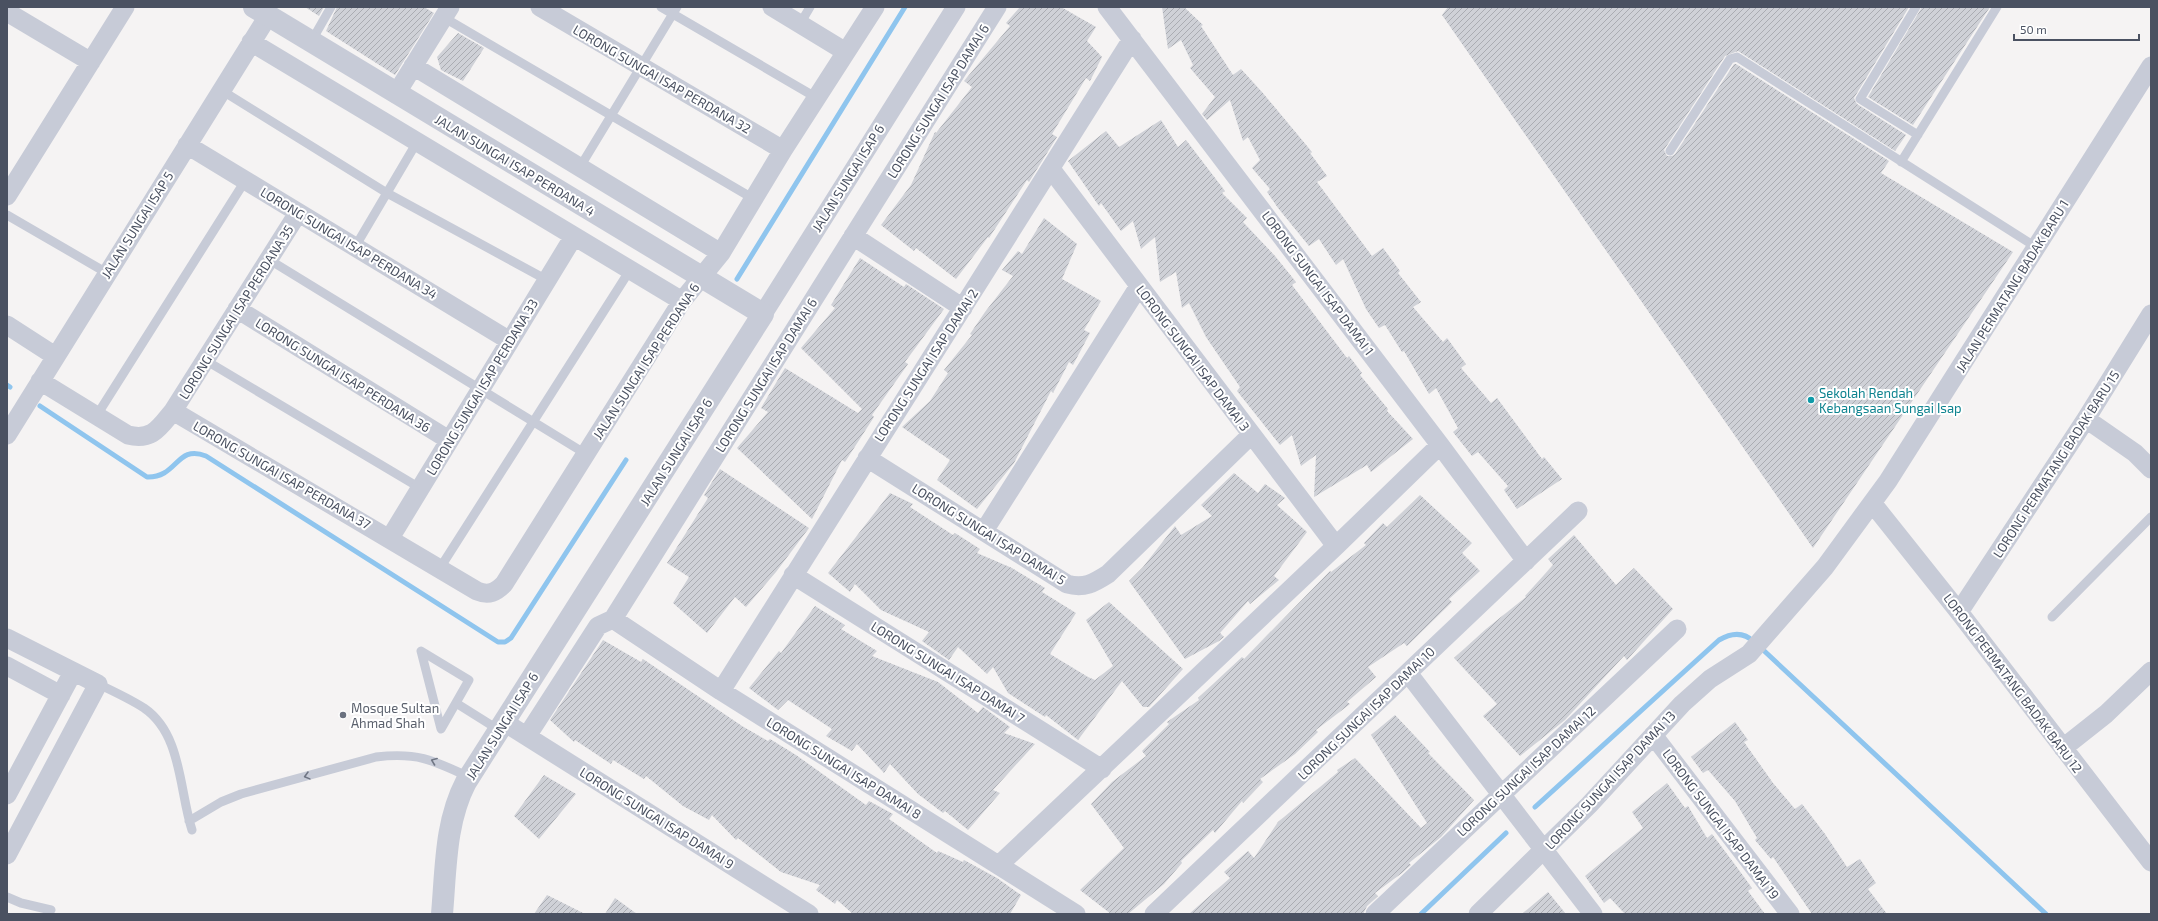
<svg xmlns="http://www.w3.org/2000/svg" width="2158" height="921" viewBox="0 0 2158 921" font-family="'Exo 2',sans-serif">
	<defs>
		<pattern id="building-hatch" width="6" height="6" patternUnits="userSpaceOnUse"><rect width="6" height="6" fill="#cfd1d7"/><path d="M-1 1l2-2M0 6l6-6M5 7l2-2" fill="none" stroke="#aaacb2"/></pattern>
	</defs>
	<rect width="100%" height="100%" fill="#f5f3f3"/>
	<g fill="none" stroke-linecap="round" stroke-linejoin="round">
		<path stroke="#8fc5ee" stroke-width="5" d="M737,279l168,-272
			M7,385l3,2
			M40,406l107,71c31,1 29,-33 59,-21l292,186h7l6,-4 115,-178
			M1760,647l286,267
			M1535,807l184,-167c12,-7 24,-9 35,2
			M1421,914l85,-81"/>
	</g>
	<path fill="url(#building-hatch)" d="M305,7h19l-5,9z
		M337,7h87l10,6 -39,62 -69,-44z
		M1020,7h41l35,20 -9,14 15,16 -12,24 -4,-3 -34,56 5,3 -28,45 -2,-2 -38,58 -1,-1 -32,42 -40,-31 -2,3 -33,-26 30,-40 24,-53 1,1 36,-46 -8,-6 46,-55 -4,-3z
		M1162,7h22l19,18 -2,1 32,49 8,-6 21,23 50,60 -2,1 17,23 -10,6 55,74 11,-8 17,23 -2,2 23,29 -8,5 30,35 4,-4 19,26 -5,4 30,35 6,-5 45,61 2,-2 18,22 -45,30 -13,-19 4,-4 -30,-34 -6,4 -19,-24 5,-4 -22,-40 -7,6 -25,-43 -2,1 -17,-27 -6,3 -13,-19 -23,-50 -7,6 -17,-26 -10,7 -31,-38 -11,-16 3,-3 -18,-21 8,-8 -12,-23 -5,4 -13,-41 -23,20 -5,-6 13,-17 -25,-29 3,-3 -12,-25 -13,9z
		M1448,7h461l-55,91 3,6 49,31 -11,16 -157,-100 -13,5 -61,94 3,6h5l3,-2 59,-90h2l153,97 -8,12 132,79 -200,296 -371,-533z
		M1922,7h68l-77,118 -45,-28z
		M458,33l26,15 -21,33 -22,-11 -4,-13z
		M1161,120l17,27 8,-7 39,51 -3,2 25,25 -4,4 32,34 21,26 -4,3 55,73 2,-2 13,17 -2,2 28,34 -1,2 26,28 -42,33 -4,-7 -53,32 2,-42 -15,11 -9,-31 -12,10 -43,-54 3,-4 -34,-50 -17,-34 -7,5 -6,-36 -16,10 -5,-45 -14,12 -8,-28 -12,10 -20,-28 -2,3 -31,-45 38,-30 13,16z
		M1044,218l33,26 -15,35 39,22 -17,29 6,3 -17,32 -4,-3 -16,31 -2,-2 -37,72 -37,46 -40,-29 13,-20 -48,-33 28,-26 18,-28 -4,-3 28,-35 -2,-1 15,-22 28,-36 -11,-6 16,-19 4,3z
		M860,258l44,29 2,-3 38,25 -39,53 3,2 -36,51 2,2 -29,45 -3,-2 -30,59 -75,-71 31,-36 -7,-4 24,-40 73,45 4,-4 2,2 -63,-63 34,-40 -4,-3z
		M720,469l89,59 -33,44 -30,35 -11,-10 -28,36 -34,-30 16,-26 -22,-14 41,-65 -4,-3z
		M1234,473l24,20 7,-9 20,14 -8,7 30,27 -33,44 5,4 -29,24 -2,-3 -28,32 4,4 -5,4 -34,18 -56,-78 14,-14 32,-41 6,9 31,-19 -11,-11z
		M890,493l23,11 -3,3 43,28 2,-2 25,16 -3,4 35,15 33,20 -3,4 34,21 -26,41 38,23 7,3 18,-14 -27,-46 23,-18 74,67 -34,38h-6l-21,-26 -44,59 -32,-25 -1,2 -37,-24 -15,-26 -6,7 -29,-27 -9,13 -27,-19 7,-9 -48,-22 -26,-26 -5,8 -22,-19z
		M1420,495l52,48 -10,10 18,18 -31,28 3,3 -45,44 -3,-3 -36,24 8,10 -29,25 3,2 -34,26 2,2 -23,22 -35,25 3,3 -20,21 -1,-2 -27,32 -2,-3 -32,31 1,2 -18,21 -36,30h-17l-31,-24 44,-42 -33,-44 21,-22 34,-26 -4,-5 27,-27 -2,-2 32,-22 -1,-2 44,-41 2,2 86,-88 1,1 35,-27 -2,-2 19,-20 4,4z
		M1574,535l42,50 18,-17 39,41 -46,51 -3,-4 -59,64 -45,36 -37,-40 14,-12 -43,-46 32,-29 40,-32 -1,-1 28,-31 -5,-6z
		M815,606l30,19 -4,4 36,22 -5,5 66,26 40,31 5,-6 27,20 -6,6 31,11 -42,46 7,3 -32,37 -23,-19 -2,2 -25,-19 -28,-30 -6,9 -27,-29 -5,7 -26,-15 6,-7 -44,-29 -10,10 -29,-22 30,-37 2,2z
		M603,640l38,22 2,-3 99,67 26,15 2,-2 26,16 70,50 3,-4 24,13 -4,5 48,34 1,-2 25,11 1,-2 33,18 24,17 -11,19h-157l-16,-14 -2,4 -19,-14 4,-5 -39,-13 -43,-34 -2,2 -24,-25 -3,5 -26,-14 -37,-30 -2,3 -31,-19 -2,4 -36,-24 -1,2 -24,-22z
		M1395,715l35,37 -2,1 46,47 -33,37 -32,26 2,2 -9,8 -27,20 3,3 -11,10 -4,8h-174l41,-36 -6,-6 24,-21 6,7 24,-36 60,-50 -1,-2 18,-12 66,70 6,-5 -56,-88z
		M1735,722l13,18 -4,2 29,41 22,26 7,-5 23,30 22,33 13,-8 16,24 -8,6 19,25h-75l-39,-57 -2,2 -16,-19 2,-2 -22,-37 -27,-31 -5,3 -12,-16z
		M544,775l32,19 -37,45 -25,-23z
		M1667,783l18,25 3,-2 19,32 5,-4 24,32 16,22 -4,3 17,23h-140l-15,-16 -6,5 -19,-27 58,-48 -11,-16z
		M1548,892l18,22h-44z
		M547,895l38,19h-51z
		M615,898l22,16h-32z"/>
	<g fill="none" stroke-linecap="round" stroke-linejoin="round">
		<path stroke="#c7cbd7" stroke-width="9" d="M661,7l156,91
			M1916,7l-56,92 58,36
			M443,17l311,182
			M800,24l10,-17
			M311,42l20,-35
			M221,90l166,103 160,87
			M1670,151l60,-92 7,-2 299,190
			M1901,162l96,-155
			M580,167l97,-160
			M7,215l100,58
			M355,247l62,-105
			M268,259l318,195
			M205,360l215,128
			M97,415l148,-234
			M440,568l190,-298
			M2052,617l99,-100
			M421,651l48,29 -28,49z
			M98,684c15,7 32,15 46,24 38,26 35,82 48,122
			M456,703l43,27
			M189,821l32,-19 20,-8 135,-37c41,-5 57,3 93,20
			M7,897l14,6 30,7"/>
		<path stroke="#c7cbd7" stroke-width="19" d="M540,7l243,143
			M772,7l74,45
			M1107,7l333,438 86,116
			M7,12l84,50
			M251,42l431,259
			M413,66l308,187
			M396,94l54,-87
			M187,145l323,196
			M1051,169l285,377
			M7,196l118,-189
			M853,236l110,72
			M237,309l212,131
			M763,314l193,-307
			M7,325l48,31
			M40,381l88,54c24,6 31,-7 45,-24l125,-198
			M173,411l304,180c12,5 19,1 27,-7l178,-283 39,-48 62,-103 92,-143
			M2086,419l49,34 16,16
			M7,435l261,-419
			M867,458l200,126c17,5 27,-1 41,-10l143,-139
			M1873,504l86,108 192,250
			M984,531l155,-245
			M390,538l184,-302
			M793,575l309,194
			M1959,612l127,-193 65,-105
			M613,619l108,72 355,223
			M7,638l91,46 -91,171
			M7,666l54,29
			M1408,673l185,241
			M721,691l411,-652
			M504,722l305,192
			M1653,735l137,179
			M527,736l71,-110 15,-7 384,-612
			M2063,748l43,-34 45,-43
			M7,795l66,-123
			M999,865l337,-319 104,-101
			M1154,914l424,-403
			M1375,914l302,-285
			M1478,914l111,-109 93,-101 28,-25 39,-25 76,-87 63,-86 263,-415"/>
		<path stroke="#c7cbd7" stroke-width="22" d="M254,7l509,307 -297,468c-21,40 -20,87 -24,132"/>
	</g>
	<defs><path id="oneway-chevron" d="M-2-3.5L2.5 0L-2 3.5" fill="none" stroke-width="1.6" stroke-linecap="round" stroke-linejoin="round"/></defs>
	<g stroke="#707684">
		<use href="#oneway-chevron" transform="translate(434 761) rotate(-159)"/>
		<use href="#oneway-chevron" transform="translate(307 776) rotate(165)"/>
	</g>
	<circle fill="#0f9aa8" stroke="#fff" stroke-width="1.5" cx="1811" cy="400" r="4"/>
	<circle fill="#6b7280" stroke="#fff" stroke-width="1.5" cx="343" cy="715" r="4"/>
	<g text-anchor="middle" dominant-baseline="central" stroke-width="4" stroke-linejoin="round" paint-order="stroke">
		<g font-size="13" fill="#4a5161" stroke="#fff">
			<text transform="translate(662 79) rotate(30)">LORONG SUNGAI ISAP PERDANA 32</text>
			<text transform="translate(938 101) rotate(-58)">LORONG SUNGAI ISAP DAMAI 6</text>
			<text transform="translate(515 165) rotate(31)">JALAN SUNGAI ISAP PERDANA 4</text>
			<text transform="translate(848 178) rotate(-58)">JALAN SUNGAI ISAP 6</text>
			<text transform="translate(137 225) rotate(-58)">JALAN SUNGAI ISAP 5</text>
			<text transform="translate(349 243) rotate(31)">LORONG SUNGAI ISAP PERDANA 34</text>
			<text transform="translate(1318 283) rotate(53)">LORONG SUNGAI ISAP DAMAI 1</text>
			<text transform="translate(2012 286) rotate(-58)">JALAN PERMATANG BADAK BARU 1</text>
			<text transform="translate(236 312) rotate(-58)">LORONG SUNGAI ISAP PERDANA 35</text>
			<text transform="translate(1193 358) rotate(53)">LORONG SUNGAI ISAP DAMAI 3</text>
			<text transform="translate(646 361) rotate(-57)">JALAN SUNGAI ISAP PERDANA 6</text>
			<text transform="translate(926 365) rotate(-57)">LORONG SUNGAI ISAP DAMAI 2</text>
			<text transform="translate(343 375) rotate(32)">LORONG SUNGAI ISAP PERDANA 36</text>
			<text transform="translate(766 375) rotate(-58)">LORONG SUNGAI ISAP DAMAI 6</text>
			<text transform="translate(482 387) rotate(-59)">LORONG SUNGAI ISAP PERDANA 33</text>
			<text transform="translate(676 452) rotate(-58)">JALAN SUNGAI ISAP 6</text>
			<text transform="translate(2056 464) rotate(-57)">LORONG PERMATANG BADAK BARU 15</text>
			<text transform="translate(282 475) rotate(30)">LORONG SUNGAI ISAP PERDANA 37</text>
			<text transform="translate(989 534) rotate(32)">LORONG SUNGAI ISAP DAMAI 5</text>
			<text transform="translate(948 672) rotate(32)">LORONG SUNGAI ISAP DAMAI 7</text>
			<text transform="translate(2013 683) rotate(53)">LORONG PERMATANG BADAK BARU 12</text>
			<text transform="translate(1366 713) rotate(-44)">LORONG SUNGAI ISAP DAMAI 10</text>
			<text transform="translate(502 726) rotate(-58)">JALAN SUNGAI ISAP 6</text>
			<text transform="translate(844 768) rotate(32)">LORONG SUNGAI ISAP DAMAI 8</text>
			<text transform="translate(1526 771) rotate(-43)">LORONG SUNGAI ISAP DAMAI 12</text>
			<text transform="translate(1610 780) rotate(-47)">LORONG SUNGAI ISAP DAMAI 13</text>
			<text transform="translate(657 818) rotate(32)">LORONG SUNGAI ISAP DAMAI 9</text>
			<text transform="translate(1721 824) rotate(53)">LORONG SUNGAI ISAP DAMAI 19</text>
		</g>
		<g font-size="13" fill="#0d838f" stroke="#fff" text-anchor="start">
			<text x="1819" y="393">Sekolah Rendah<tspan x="1819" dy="15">Kebangsaan Sungai Isap</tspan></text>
		</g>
		<g font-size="13" fill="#5b616d" stroke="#fff" text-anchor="start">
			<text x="351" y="708">Mosque Sultan<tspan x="351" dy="15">Ahmad Shah</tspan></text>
		</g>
	</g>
	<rect width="2158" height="921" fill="none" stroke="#4a5161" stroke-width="16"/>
	<path d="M2014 34v6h125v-6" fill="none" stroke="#4a5161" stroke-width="2"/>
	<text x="2020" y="34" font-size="12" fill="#4a5161" stroke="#ffffff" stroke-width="3" paint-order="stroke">50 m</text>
</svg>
